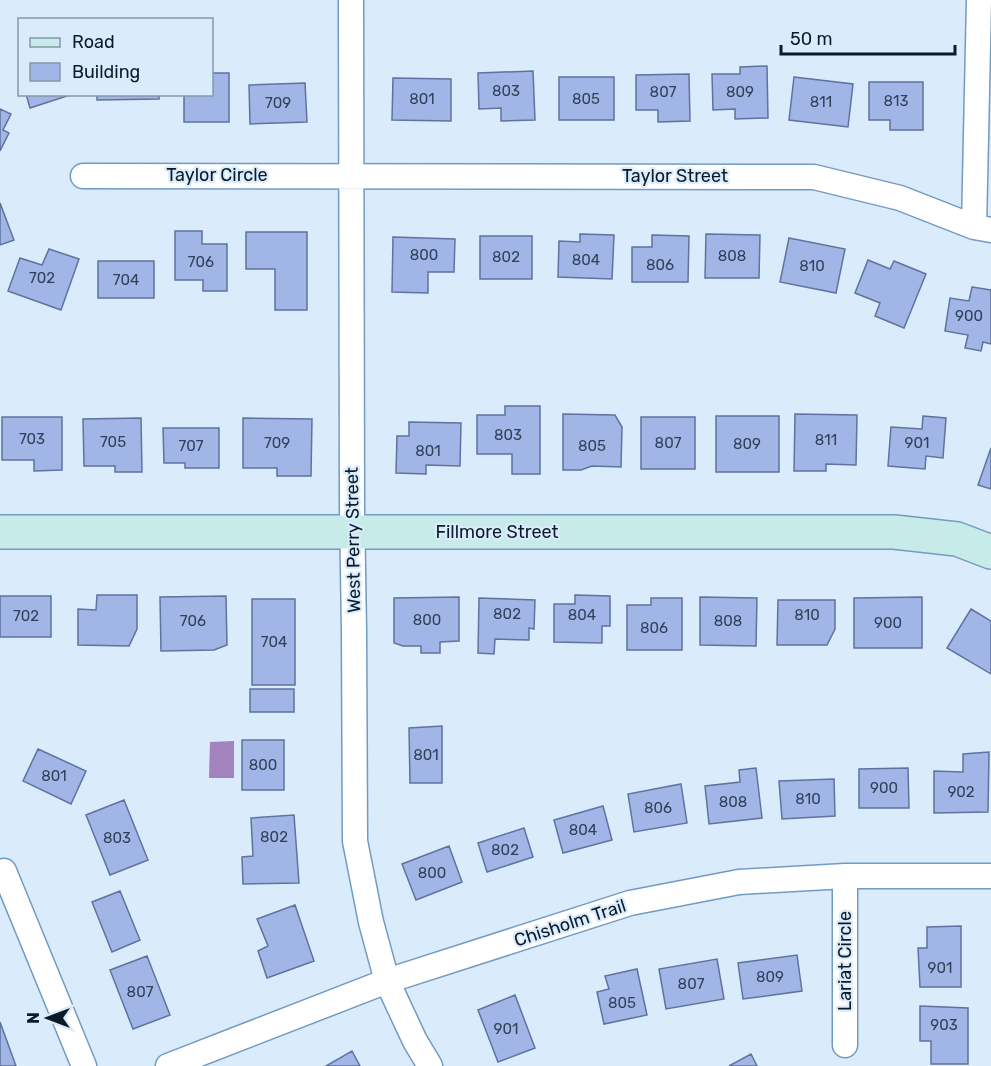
<svg xmlns="http://www.w3.org/2000/svg" width="991" height="1066" viewBox="0 0 991 1066" font-family="Rubik,sans-serif">
	<rect width="100%" height="100%" fill="#daebfc"/>
	<path fill="#a184bd" d="M234,741v37h-25l1,-36z"/>
	<path fill="#a1b5e6" stroke="#60729f" stroke-width="1.5" d="M767,66l1,52 -33,1v-10l-22,1 -1,-36h28v-7z
		M533,71l2,49 -34,1v-13l-22,1 -1,-36z
		M212,73h17v49h-45v-28h28z
		M689,74l1,47 -32,1v-12h-22v-35z
		M559,77h55v43h-55z
		M794,77l59,7 -5,43 -59,-7z
		M393,78l58,1v42l-59,-1z
		M869,82h54v48h-33v-10h-21z
		M305,83l2,39 -57,2 -1,-39z
		M26,94h47l-43,14z
		M97,94h62v5l-62,1z
		M0,109l11,5 -8,16 6,3 -9,18z
		M0,203l14,37 -14,5z
		M175,231h27v13h25v47h-24v-11h-28z
		M246,232h61v78h-32v-41h-29z
		M580,234l34,1 -2,44 -54,-2 1,-36 21,1z
		M706,234l54,1 -1,43h-54z
		M652,235l37,1 -1,46h-56v-35h20z
		M480,236h52v43h-52z
		M393,237l62,2 -1,33h-26v21l-36,-1z
		M789,238l56,11 -9,44 -56,-11z
		M49,249l30,10 -18,51 -53,-19 12,-33 22,7z
		M868,260l22,9 4,-8 32,13 -22,54 -29,-12 5,-13 -25,-10z
		M98,261h56v37h-56z
		M972,287l19,3v54l-8,-2 -2,9 -16,-3 3,-13 -23,-4 5,-33 19,3z
		M505,406h35v68h-28v-20h-35v-39h28z
		M563,414l52,1 7,12 -1,40 -29,-1 -11,4h-18z
		M795,414l62,1 -1,50 -30,-1v7h-32z
		M716,416h63v56h-63z
		M923,416l23,2 -3,40 -17,-2 -1,13 -37,-3 3,-39 31,2z
		M2,417h60v53l-28,1v-11h-32z
		M641,417h54v52h-54z
		M141,418l1,54h-27v-6h-31l-1,-47z
		M243,418l69,1 -1,57h-34v-8h-34z
		M409,422l52,1 -1,43 -34,-1v9l-30,-1 1,-37h12z
		M163,428h56v40h-34v-5h-21z
		M991,448v41l-13,-4z
		M97,595h40v34l-8,17 -51,-1v-36l18,1z
		M575,595l35,1v30h-8v17l-48,-1v-38h21z
		M0,596h51v41h-51z
		M226,596l1,49 -13,5 -53,1 -1,-54z
		M459,597v44l-19,1v11h-19v-7h-18l-9,-3v-45z
		M700,597l57,1 -1,48 -56,-1z
		M922,597v51h-68v-50z
		M479,598l56,2 -1,29 -5,-1v12l-34,-1 -1,15 -16,-1z
		M651,598h31v52h-55v-45h24z
		M252,599h43v86h-43z
		M778,600h57v29l-8,16h-50z
		M971,609l20,12v53l-44,-26z
		M250,689h44v23h-44z
		M442,726v57h-32l-1,-55z
		M242,740h42v50h-42z
		M38,749l48,22 -15,33 -48,-23z
		M989,752l-1,60 -54,1v-42l29,1v-18z
		M756,768l6,50 -53,6 -4,-38 35,-4 -1,-12z
		M908,768l1,40h-50v-39z
		M834,779l1,37 -53,3 -3,-38z
		M681,784l6,39 -53,9 -6,-38z
		M124,800l24,60 -38,15 -24,-60z
		M603,806l9,34 -49,13 -9,-33z
		M294,815l5,68 -56,1 -1,-27 11,-1 -2,-38z
		M524,828l9,29 -46,15 -9,-29z
		M449,846l13,36 -46,18 -14,-36z
		M120,891l20,49 -28,12 -20,-50z
		M295,905l19,56 -47,17 -9,-27 10,-5 -11,-27z
		M961,926v61h-41l-2,-39h9v-21z
		M797,955l5,36 -59,8 -5,-36z
		M147,956l23,59 -37,14 -23,-59z
		M717,959l7,40 -58,10 -7,-40z
		M637,969l10,46 -43,9 -7,-32 12,-3 -4,-13z
		M515,995l20,53 -37,14 -20,-52z
		M920,1006l48,2v56h-37v-23h-11z
		M0,1022l16,44h-16z
		M352,1051l8,15h-34z
		M751,1054l6,12h-28z"/>
	<g fill="none" stroke-linecap="round" stroke-linejoin="round">
		<g stroke="#729bc2" stroke-width="27">
			<path id="street" d="M351,0l1,506 2,125 1,210 16,81 16,59 28,60 15,25
				M83,176l731,1 86,21 74,29 17,3
				M974,227l5,-227
				M4,871l80,195
				M845,876v169
				M168,1066l219,-85 243,-78 109,-21 106,-6h146"/>
		</g>
		<g stroke="#729bc2" stroke-width="36">
			<path id="secondary" d="M0,532h894l63,7 34,13"/>
		</g>
		<use href="#street" stroke="#fff" stroke-width="24"/>
		<use href="#secondary" stroke="#c6ebe8" stroke-width="33"/>
	</g>
	<g text-anchor="middle" dominant-baseline="central" stroke-width="4.5" stroke-linejoin="round" paint-order="stroke">
		<g font-size="15" fill="#304259">
			<text x="506" y="91">803</text>
			<text x="663" y="92">807</text>
			<text x="740" y="92">809</text>
			<text x="422" y="99">801</text>
			<text x="586" y="99">805</text>
			<text x="896" y="101">813</text>
			<text x="821" y="102">811</text>
			<text x="278" y="103">709</text>
			<text x="424" y="255">800</text>
			<text x="732" y="256">808</text>
			<text x="506" y="257">802</text>
			<text x="586" y="260">804</text>
			<text x="201" y="262">706</text>
			<text x="660" y="265">806</text>
			<text x="812" y="266">810</text>
			<text x="42" y="278">702</text>
			<text x="126" y="280">704</text>
			<text x="969" y="316">900</text>
			<text x="508" y="435">803</text>
			<text x="32" y="439">703</text>
			<text x="826" y="440">811</text>
			<text x="113" y="442">705</text>
			<text x="277" y="443">709</text>
			<text x="668" y="443">807</text>
			<text x="917" y="443">901</text>
			<text x="747" y="444">809</text>
			<text x="191" y="446">707</text>
			<text x="592" y="446">805</text>
			<text x="428" y="451">801</text>
			<text x="507" y="614">802</text>
			<text x="582" y="615">804</text>
			<text x="807" y="615">810</text>
			<text x="26" y="616">702</text>
			<text x="427" y="620">800</text>
			<text x="193" y="621">706</text>
			<text x="728" y="621">808</text>
			<text x="888" y="623">900</text>
			<text x="654" y="628">806</text>
			<text x="274" y="642">704</text>
			<text x="426" y="755">801</text>
			<text x="263" y="765">800</text>
			<text x="54" y="776">801</text>
			<text x="884" y="788">900</text>
			<text x="961" y="792">902</text>
			<text x="808" y="799">810</text>
			<text x="733" y="802">808</text>
			<text x="658" y="808">806</text>
			<text x="583" y="830">804</text>
			<text x="274" y="837">802</text>
			<text x="117" y="838">803</text>
			<text x="505" y="850">802</text>
			<text x="432" y="873">800</text>
			<text x="940" y="968">901</text>
			<text x="770" y="977">809</text>
			<text x="691" y="984">807</text>
			<text x="140" y="992">807</text>
			<text x="622" y="1003">805</text>
			<text x="944" y="1025">903</text>
			<text x="506" y="1029">901</text>
		</g>
		<g font-size="18" fill="#0a1b2a" stroke="#daebfc">
			<text x="217" y="175">Taylor Circle</text>
			<text x="675" y="176">Taylor Street</text>
			<text x="497" y="532">Fillmore Street</text>
			<text transform="translate(353 540) rotate(-91)">West Perry Street</text>
			<text transform="translate(570 923) rotate(-18)">Chisholm Trail</text>
			<text transform="translate(845 961) rotate(-90)">Lariat Circle</text>
		</g>
	</g>
	<rect x="18" y="18" width="195" height="78" fill="#daebfc" stroke="#8798a8" stroke-width="1.5"/>
	<rect x="30" y="38" width="30" height="9" fill="#c6ebe8" stroke="#8798a8" stroke-width="1.5"/>
	<text x="72" y="48" font-size="18" fill="#0a1b2a">Road</text>
	<rect x="30" y="63" width="30" height="18" fill="#a1b5e6" stroke="#8798a8" stroke-width="1.5"/>
	<text x="72" y="78" font-size="18" fill="#0a1b2a">Building</text>
	<g transform="translate(48 1018) rotate(270)" stroke="#daebfc" stroke-width="4.5" paint-order="stroke">
	<path d="M0-4.5L10 22L0 15L-10 22Z" fill="#0a1b2a"/>
	<text y="-9" font-size="16" font-weight="bold" text-anchor="middle" fill="#0a1b2a">N</text>
	</g>
	<path d="M781 45v9h174v-9" fill="none" stroke="#0a1b2a" stroke-width="3"/>
	<text x="790" y="45" font-size="18" fill="#0a1b2a" stroke="#daebfc" stroke-width="4.5" paint-order="stroke">50 m</text>
</svg>
